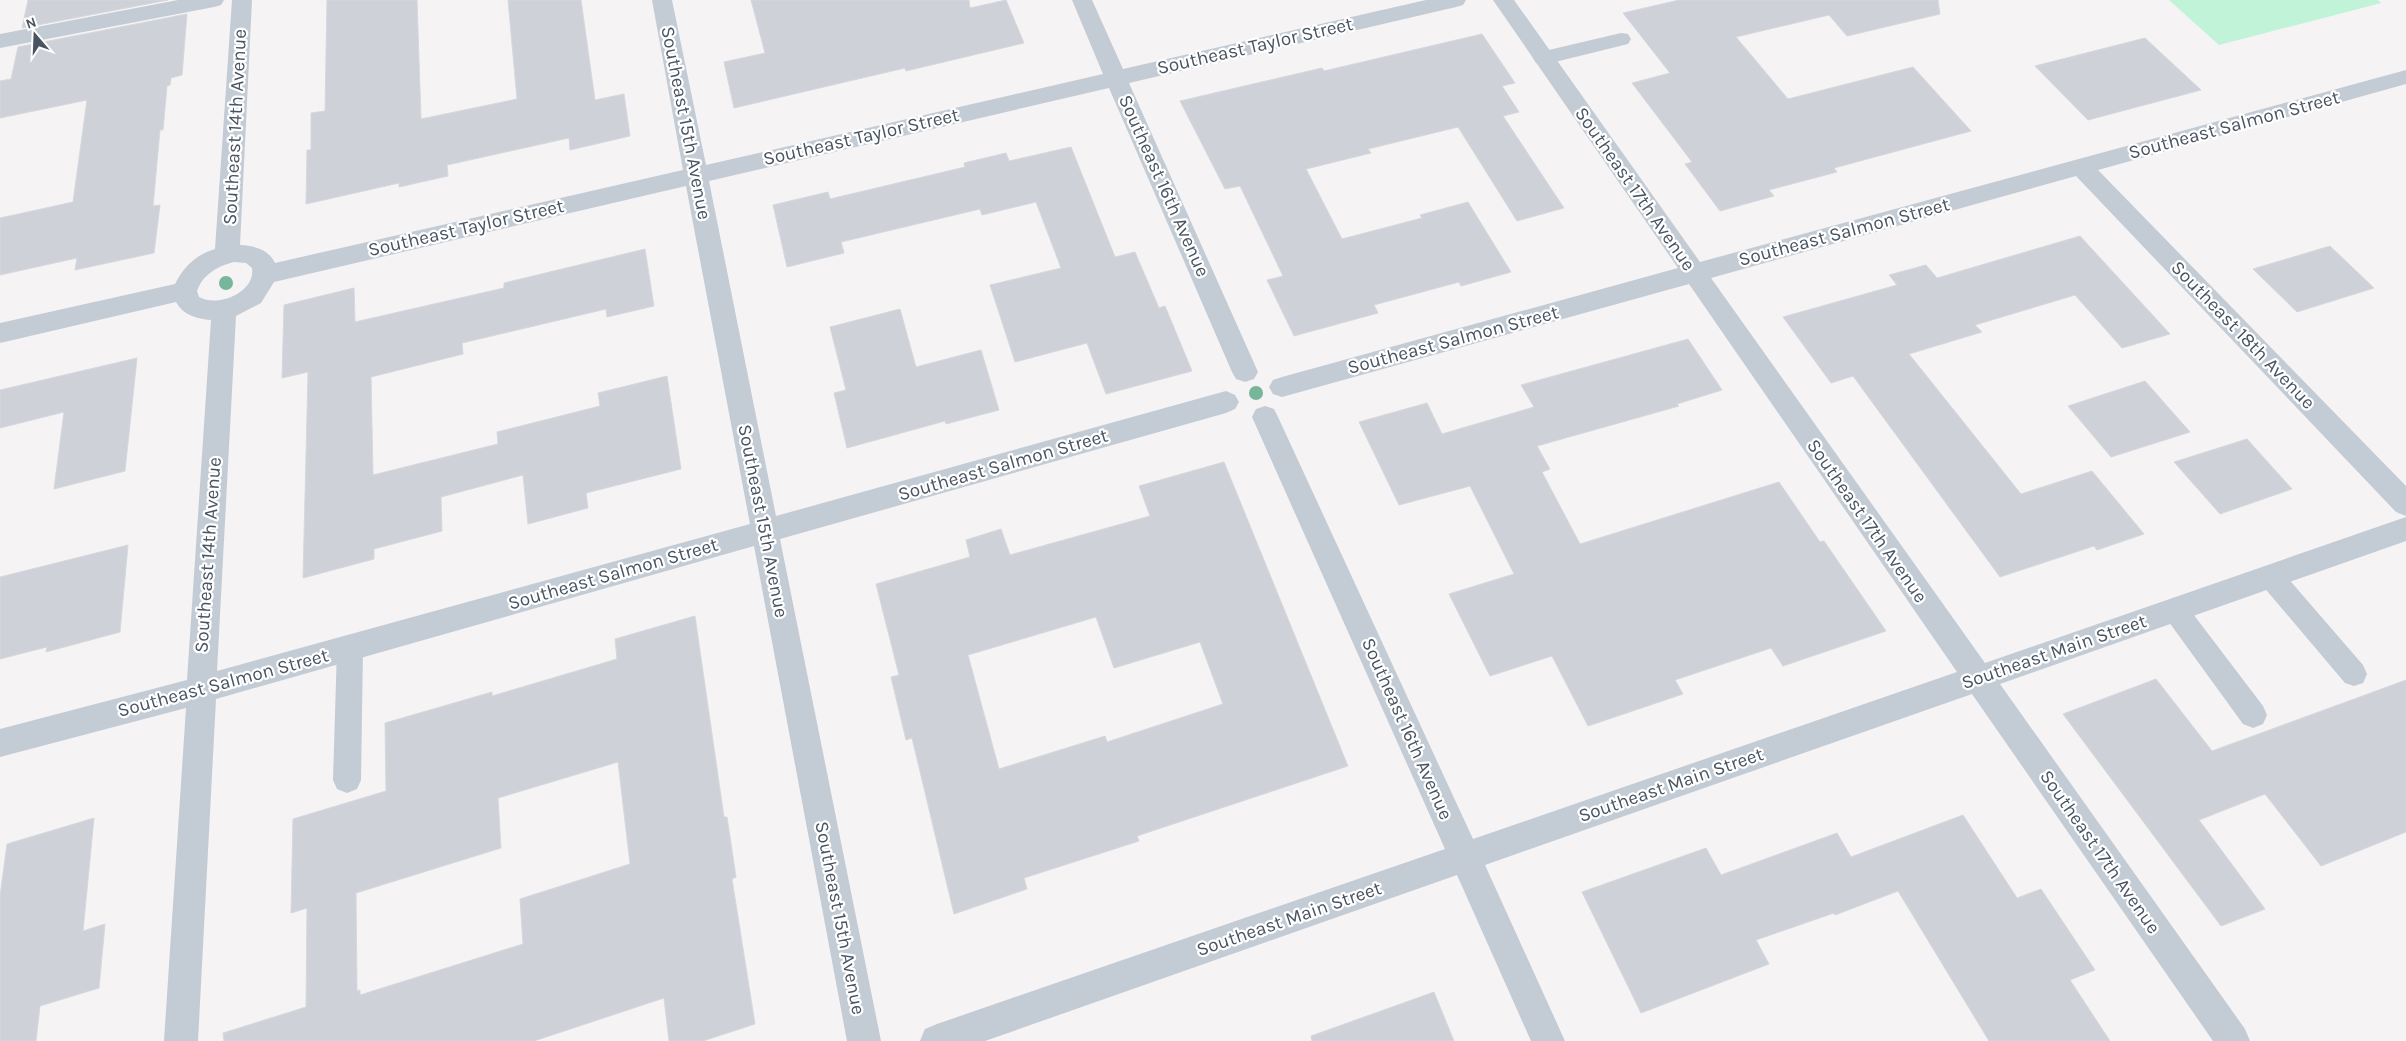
<svg xmlns="http://www.w3.org/2000/svg" width="2406" height="1041" viewBox="0 0 2406 1041" font-family="Karla,sans-serif">
	<rect width="100%" height="100%" fill="#f5f3f3"/>
	<path fill="#c0f3d8" d="M2169,0h209l3,3 -162,42z"/>
	<path fill="#ced1d8" stroke="#d6d8de" fill-rule="evenodd" d="M28,0h140l-146,28z
		M327,0h90l4,119 96,-20 -9,-99h73l14,100 29,-6 6,42 -60,14 -1,-12 -122,27 1,11 -49,11v-4l-93,21 1,-54h4v-37l14,-2z
		M751,0h218l1,8 36,-8 18,43 -118,28 -1,-3 -171,40 -10,-46 41,-9z
		M1679,0h259l2,14 -93,22 -18,-21 -93,22 52,62 125,-32 58,64 -137,37 3,4 -68,18 5,6 -54,15 -35,-47 7,-2 -60,-79 38,-10 -47,-60z
		M187,14l-5,61 -11,3 -1,7 -3,1 -4,44h-3l-7,76 7,-1 -6,48 -79,17 2,-12 -77,17v-57l73,-16 14,-102 -87,18v-37l11,-2 7,-32z
		M1482,34l33,49 -13,3 17,26 -16,4 61,92 -47,13 -59,-94 -90,22 3,4 -65,16 36,70 80,-21 -2,-3 48,-13 43,70 -50,14 -2,-4 -85,23 4,8 -84,23 -27,-56 16,-4 -43,-90 -15,3 -45,-88 142,-33 2,3z
		M2145,38l56,52 -113,30 -53,-54z
		M1071,147l44,110 20,-5 24,56 6,-2 27,65 -86,23 -19,-51 -72,19 -25,-77 71,-17 -25,-66 -54,13 -2,-6 -139,33 3,11 -57,14 -14,-62 55,-13 2,7 135,-32 -1,-4 42,-10 3,8z
		M2080,236l90,98 -48,14 -47,-53 -100,30 7,7 -73,22 112,140 71,-23 52,63 -47,16 -3,-4 -94,31 -147,-201 -22,7 -48,-66 114,-32 -8,-10 37,-10 11,13z
		M2330,246l44,42 -77,24 -44,-43z
		M645,249l9,57 -47,11 -1,-8 -144,34 1,11 -92,23 2,98 125,-31 -1,-12 103,-26 -2,-13 69,-17 14,93 -95,24 2,15 -60,16 -5,-49 -82,22 1,34 -68,18v10l-71,19 5,-206 -26,6 2,-73 70,-17 1,34 149,-34v-5z
		M900,309l16,58 65,-17 18,60 -53,14 -1,-3 -98,27 -13,-55 12,-3 -16,-63z
		M1688,339l34,51 -45,14 2,2 -142,40 13,23 -8,3 38,72 199,-62 41,60 4,-1 62,90 -103,35 -12,-18 -96,32 8,14 -95,32 -36,-70 -62,20 -41,-82 65,-20 -44,-88 -71,19 -40,-83 68,-19 15,31 92,-27 -13,-22z
		M137,358l-12,113 -71,18 10,-77 -64,16v-38z
		M2145,381l45,51 -79,25 -43,-51z
		M2247,439l45,50 -72,25 -46,-52z
		M1224,462l124,304 -211,70 2,5 -115,37 3,11 -73,25 -42,-176 -6,2 -15,-63 8,-2 -23,-91 94,-27 -4,-17 35,-11 9,26 140,-39 -11,-30zM1096,617l18,51 86,-26 23,62 -116,38 -2,-6 -106,33 -31,-114z
		M128,545l-8,87 -74,20 1,-5 -47,12v-82z
		M695,616l29,201h3l9,60 -4,2 23,145 -52,17h-34l-5,-43 -130,43h-310l-1,-8 83,-26 1,-99 -16,5 2,-94 93,-28 -1,-68 107,-31v4l125,-37 -2,-20zM618,762l12,102 -110,35 3,45 -163,51v-5l-3,1 -1,-98 145,-45 -3,-50z
		M2156,679l56,72 194,-71v152l-85,34 -56,-72 -66,26 66,89 -44,17 -158,-212z
		M1963,815l54,83 24,-9 54,81 -25,10 40,61h-121l-91,-150 -63,24 -1,-2 -78,27 13,24 -128,49 -59,-121 124,-44 15,27 116,-42 14,24z
		M94,818l-11,113 22,-7 -6,64 -59,18 -4,35h-36v-145l7,-52z
		M1434,992l20,49h-142l-1,-5z"/>
	<g fill="none" stroke-linecap="round" stroke-linejoin="round">
		<path fill="#c3cbd5" fill-rule="evenodd" d="M1621,33l7,1 3,5 -3,5 -85,21 -7,-2 -3,-5 3,-5z
			M2271,566l9,3 83,96 4,9 -4,9 -9,3 -9,-3 -83,-98 -4,-8 4,-8z
			M2175,598l9,4 79,104 4,9 -4,9 -10,4 -10,-4 -77,-106 -4,-8 4,-8z
			M350,636l9,4 4,8 -2,132 -4,9 -10,4 -10,-4 -4,-9 4,-132 4,-8z"/>
		<path fill="#c3cbd5" fill-rule="evenodd" d="M178,0h46l-3,5 -7,2 -214,41v-14z
			M232,0h20l-12,245c15,1 28,4 35,18l408,-93 -31,-170h20l34,165 397,-91 -31,-74h20l31,69 303,-69h40l-3,5 -7,2 -327,76 129,289 -4,7 -9,3 -9,-3 -4,-7 -123,-284 -400,93 67,335 450,-125 9,4 4,7 -4,7 -9,4 -446,126 101,502h-34l-93,-495 -538,153 -18,342h-34l22,-333 -186,49v-28l187,-49 24,-360c-14,-1 -28,-5 -35,-18l-176,41v-20l175,-39c9,-18 21,-29 40,-35zM686,186l64,338 -533,147 19,-355 25,-13 13,-21zM234,262l12,1 6,5c4,24 -34,40 -53,29l-2,-6c6,-17 21,-25 37,-29z
			M1493,0h21l186,262 706,-192v14l-308,86 308,316v30l-10,-4 -320,-336 -365,102 274,385 421,-146v24l-406,143 245,345 5,12h-37l-241,-347 -487,171 80,176h-34l-74,-166 -472,166h-65l5,-12 12,-5 508,-175 -193,-432 4,-8 9,-3 9,3 4,8 195,422 484,-167 -268,-388 -407,113 -9,-3 -4,-7 4,-7 9,-3 396,-109z"/>
	</g>
	<g fill="#78b69c">
		<circle cx="226" cy="283" r="7"/>
		<circle cx="1256" cy="393" r="7"/>
	</g>
	<g text-anchor="middle" dominant-baseline="central" stroke-width="4.5" stroke-linejoin="round" paint-order="stroke">
		<g font-size="19" fill="#495462" stroke="#fff">
			<text transform="translate(1255 46) rotate(-13)">Southeast Taylor Street</text>
			<text transform="translate(686 123) rotate(79)">Southeast 15th Avenue</text>
			<text transform="translate(2234 125) rotate(-15)">Southeast Salmon Street</text>
			<text transform="translate(235 127) rotate(-87)">Southeast 14th Avenue</text>
			<text transform="translate(861 137) rotate(-13)">Southeast Taylor Street</text>
			<text transform="translate(1164 186) rotate(66)">Southeast 16th Avenue</text>
			<text transform="translate(1635 189) rotate(55)">Southeast 17th Avenue</text>
			<text transform="translate(466 228) rotate(-13)">Southeast Taylor Street</text>
			<text transform="translate(1844 232) rotate(-15)">Southeast Salmon Street</text>
			<text transform="translate(2243 335) rotate(46)">Southeast 18th Avenue</text>
			<text transform="translate(1453 340) rotate(-15)">Southeast Salmon Street</text>
			<text transform="translate(1003 465) rotate(-16)">Southeast Salmon Street</text>
			<text transform="translate(763 521) rotate(79)">Southeast 15th Avenue</text>
			<text transform="translate(1867 521) rotate(55)">Southeast 17th Avenue</text>
			<text transform="translate(208 555) rotate(-86)">Southeast 14th Avenue</text>
			<text transform="translate(613 574) rotate(-16)">Southeast Salmon Street</text>
			<text transform="translate(2054 652) rotate(-19)">Southeast Main Street</text>
			<text transform="translate(223 683) rotate(-15)">Southeast Salmon Street</text>
			<text transform="translate(1407 729) rotate(66)">Southeast 16th Avenue</text>
			<text transform="translate(1671 785) rotate(-19)">Southeast Main Street</text>
			<text transform="translate(2100 852) rotate(55)">Southeast 17th Avenue</text>
			<text transform="translate(840 918) rotate(79)">Southeast 15th Avenue</text>
			<text transform="translate(1289 919) rotate(-19)">Southeast Main Street</text>
		</g>
	</g>
	<g transform="translate(35 35) rotate(341)" stroke="#ffffff" stroke-width="4" paint-order="stroke">
	<path d="M0-4L9 19L0 12L-9 19Z" fill="#495462"/>
	<text y="-8" font-size="14" font-weight="bold" text-anchor="middle" fill="#495462">N</text>
	</g>
</svg>
